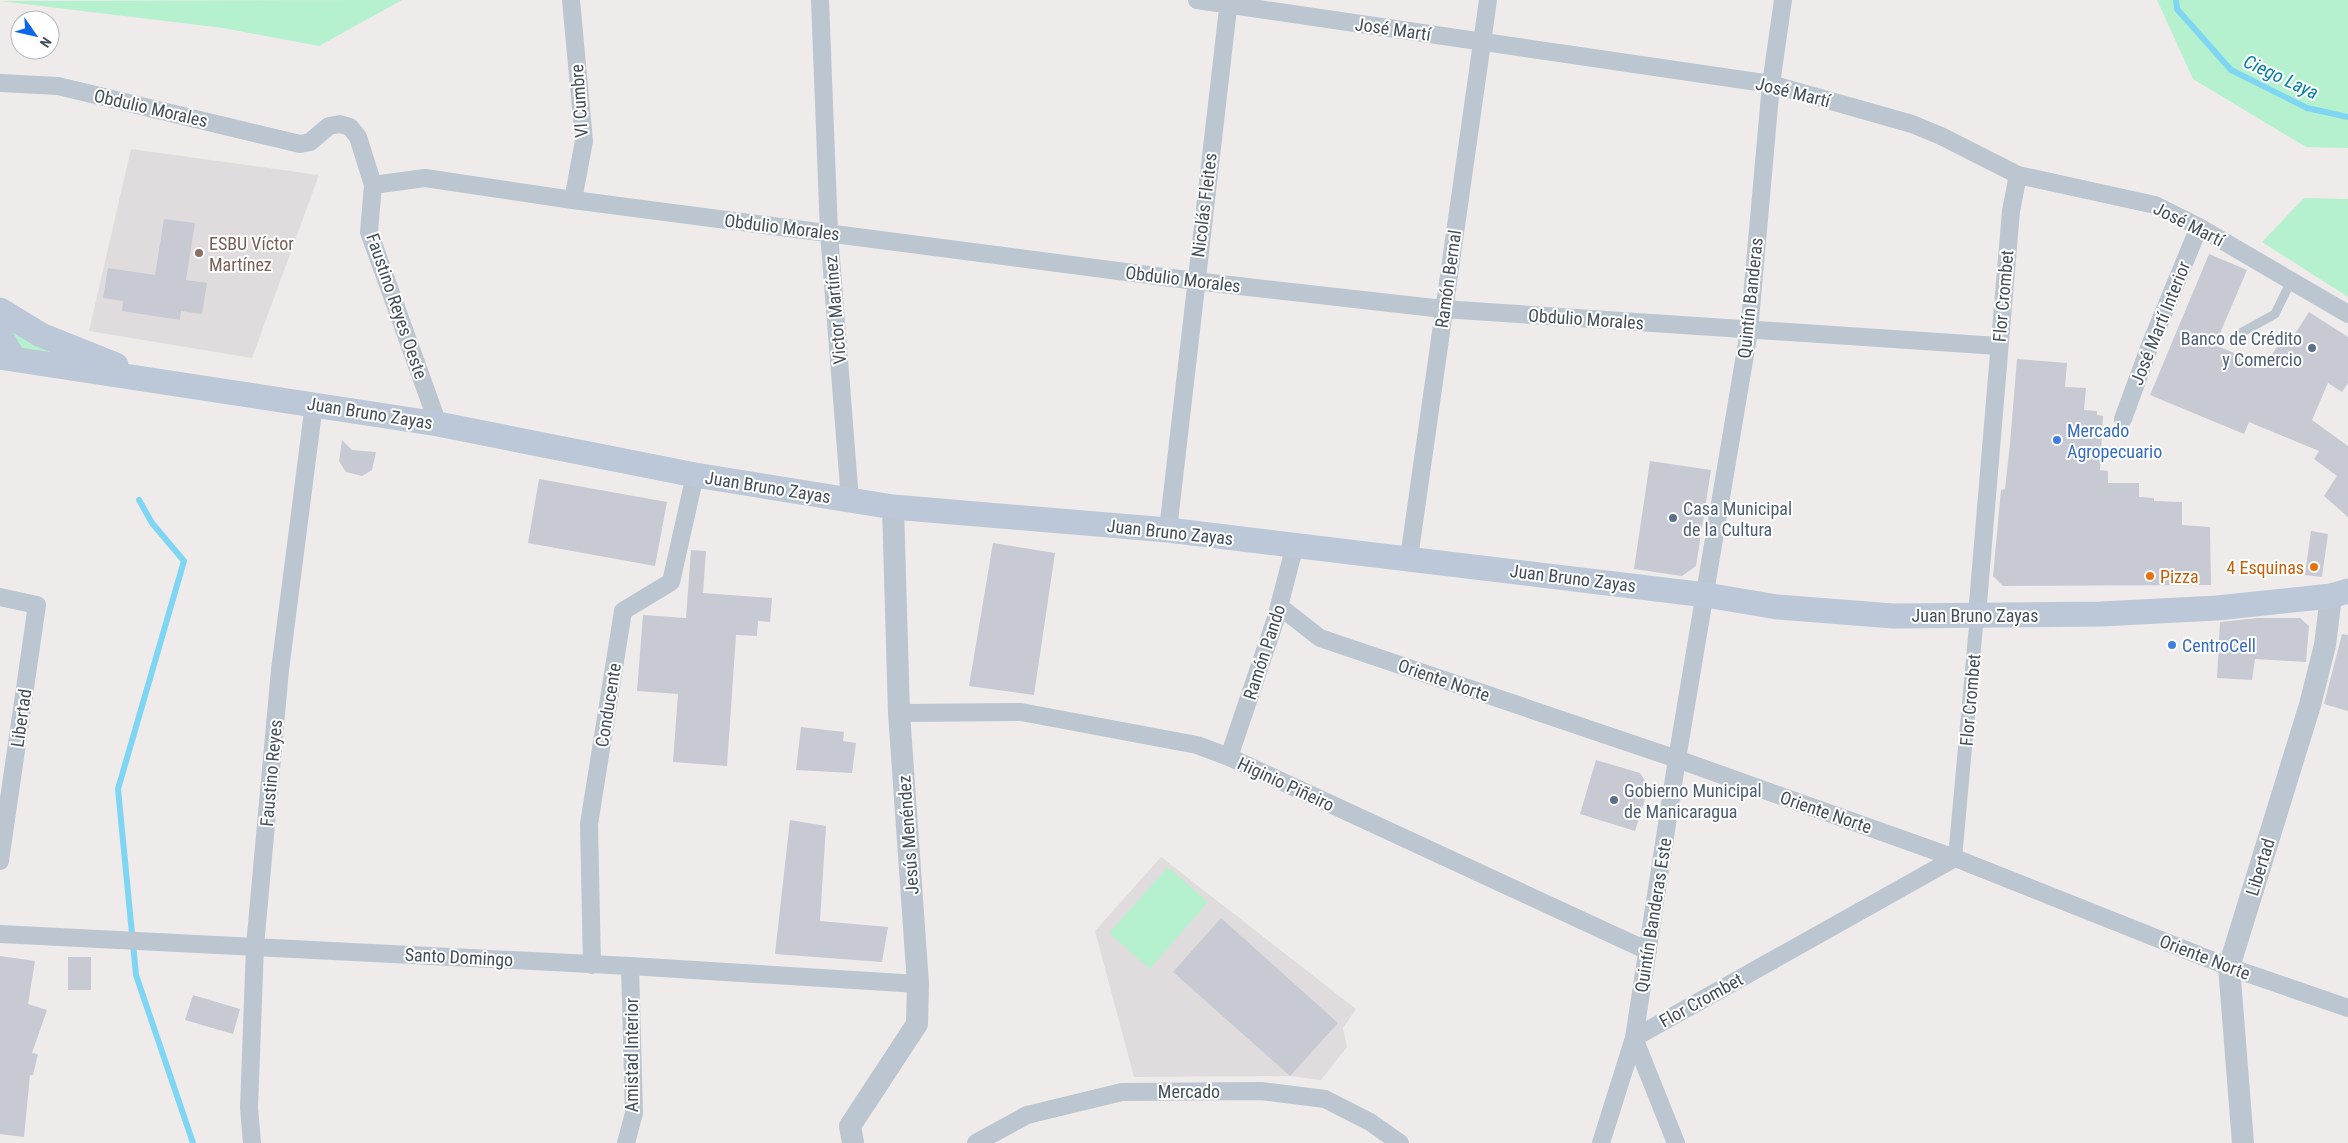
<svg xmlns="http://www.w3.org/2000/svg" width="2348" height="1143" viewBox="0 0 2348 1143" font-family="'Roboto Condensed',sans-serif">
	<rect width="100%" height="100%" fill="#efebeb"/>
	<path fill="#e0dcdd" d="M131,149l188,26 -67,183 -163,-27z
		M1161,857l195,152 -13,19 4,19 -26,33 -31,-4 -156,1 -39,-146z"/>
	<path fill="#b5f1ce" d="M402,0l-83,46 -96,-18 -223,-27z
		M2157,0h191v148l-42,-1 -113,-68z
		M2304,198l44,1v98l-86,-55z
		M0,320l89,43 -66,-12z
		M1168,867l40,35 -58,67 -41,-36z"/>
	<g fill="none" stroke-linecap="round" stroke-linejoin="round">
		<path stroke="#7ed6f2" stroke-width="6" d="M2176,0l1,9 54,61 76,38 41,9
			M139,500l13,23 32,38 -66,228 18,186 57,168"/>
	</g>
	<path fill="#c7cad2" d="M164,219l31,4 -9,57 21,3 -5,31 -21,-3 -1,9 -58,-9 1,-10 -20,-3 5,-30 47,7z
		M2209,254l38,16 -32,75 50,21 21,-34 7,5 16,-25 39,25v46l-6,9 -14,-9 -16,37 36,26v71l-24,-21 13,-20 -23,-17 5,-8 -70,-29 -5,12 -94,-39z
		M2017,359l50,4 -2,24 21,1 -2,22 13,1v4l6,1 -3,54 8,1v12h31v14l15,1v3l28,1v23l28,2 1,58 -208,1 -10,-10 8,-86 4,-1 5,-45z
		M342,440l10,10 24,2 -4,18 -10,6 -16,-4 -7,-11z
		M1650,461l61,9 -15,96 -14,10 -48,-7z
		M539,479l128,23 -12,64 -127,-23z
		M2311,531l17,3 -6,43 -17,-2z
		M993,543l62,10 -21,142 -65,-9z
		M691,550l15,1 -3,42 69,5 -2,24 -12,-1 -1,15 -21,-1 -9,131 -54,-4 5,-68 -41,-3 6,-76 43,3z
		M2258,618h42l9,8 -3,36 -51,-3 -3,21 -35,-2 3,-56z
		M2342,634l6,1v76l-24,-7z
		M801,727l43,5 -1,9 13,2 -4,30 -56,-3z
		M1596,760l44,13 9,14 -14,44 -55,-17z
		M790,820l36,6 -6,95 68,6 -6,35 -107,-8z
		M1221,918l117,105 -48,53 -117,-104z
		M0,956l35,5 -7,43 19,6 -15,43 6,1 -5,21h-3l-6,62 -24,-3z
		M68,957h23v33h-23z
		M193,995l47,14 -7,25 -48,-14z"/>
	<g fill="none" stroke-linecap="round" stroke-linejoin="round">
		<path stroke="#bbc6d0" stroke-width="9" d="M2237,335l38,-21 16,-33"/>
		<path stroke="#bbc6d0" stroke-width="14" d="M1955,858l22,-243"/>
		<path stroke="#bbc6d0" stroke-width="18" d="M571,0l13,141 -11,59
			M820,0l9,233 21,267
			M1197,0l574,84 141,40 29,12 77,39 137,30 44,22 149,87
			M0,83l58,3 242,58 10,-2 19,-16 11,-2 10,3 8,10 15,48 -4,47 69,192
			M373,185l52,-7 148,22 622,81 248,28 555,37
			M2123,419l26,-71 50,-121
			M1168,530l61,-530
			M1409,558l79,-558
			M0,597l37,8 -37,256
			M1279,606l41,32 357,121 278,99 274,109 119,41
			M1977,615l34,-404 7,-36
			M899,713l122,-1 176,33 32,12 419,194
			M1229,757l47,-139 19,-73
			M0,934l630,32 288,18
			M592,965l-3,-141 34,-213 48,-29 24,-107
			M252,1143l-3,-35 6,-162 25,-276 34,-266
			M626,1143l8,-30 -4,-147
			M976,1143l51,-28 95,-23 139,-1 64,8 45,23 30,21
			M1601,1143l33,-105 43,-279 72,-428 22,-247 12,-84
			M1676,1143l-42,-105 321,-180"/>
		<path stroke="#bbc6d0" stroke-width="22" d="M853,1143l-3,-17 67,-102 1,-40 -19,-271 -6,-206
			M2243,1143l-14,-176 81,-262 15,-60 6,-49"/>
		<path stroke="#bcc8d7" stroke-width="25" d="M0,310l41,25 75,30
			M0,335l14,24
			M0,357l438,67 257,51 198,32 275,23 538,65 71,12 116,9 208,-2 116,-6 114,-12 17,-5"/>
	</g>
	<circle fill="#8d6e63" stroke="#fff" stroke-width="2" cx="199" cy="253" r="5"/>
	<g fill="#5c6f8a" stroke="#fff" stroke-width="2">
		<circle cx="2312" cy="348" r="5"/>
		<circle cx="1673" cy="518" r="5"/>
		<circle cx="1614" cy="800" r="5"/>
	</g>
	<g fill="#3f7fe0" stroke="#fff" stroke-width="2">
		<circle cx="2057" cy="440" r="5"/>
		<circle cx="2172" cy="645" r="5"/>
	</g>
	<g fill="#e8710a" stroke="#fff" stroke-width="2">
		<circle cx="2314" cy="567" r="5"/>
		<circle cx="2150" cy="576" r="5"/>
	</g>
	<g text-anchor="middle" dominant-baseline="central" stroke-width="4" stroke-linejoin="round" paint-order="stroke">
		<g font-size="18" fill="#434e5a" stroke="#fff">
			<text transform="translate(1393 29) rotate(8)">José Martí</text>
			<text transform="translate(1793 92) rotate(14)">José Martí</text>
			<text transform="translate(579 101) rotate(-94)">VI Cumbre</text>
			<text transform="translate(151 108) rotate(13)">Obdulio Morales</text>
			<text transform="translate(1204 205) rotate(-83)">Nicolás Fleites</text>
			<text transform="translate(2189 224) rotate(27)">José Martí</text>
			<text transform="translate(782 227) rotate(7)">Obdulio Morales</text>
			<text transform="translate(1183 279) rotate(7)">Obdulio Morales</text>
			<text transform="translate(1448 279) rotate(-82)">Ramón Bernal</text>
			<text transform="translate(2003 296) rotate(-85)">Flor Crombet</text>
			<text transform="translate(1750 298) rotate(-84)">Quintín Banderas</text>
			<text transform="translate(397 306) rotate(71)">Faustino Reyes Oeste</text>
			<text transform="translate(835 310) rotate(-95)">Victor Martínez</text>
			<text transform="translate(1586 319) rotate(4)">Obdulio Morales</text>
			<text transform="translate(2160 323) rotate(-68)">José Martí Interior</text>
			<text transform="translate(370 413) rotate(9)">Juan Bruno Zayas</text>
			<text transform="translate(768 487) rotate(9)">Juan Bruno Zayas</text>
			<text transform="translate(1170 532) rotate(6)">Juan Bruno Zayas</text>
			<text transform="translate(1573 578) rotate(7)">Juan Bruno Zayas</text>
			<text x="1975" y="615">Juan Bruno Zayas</text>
			<text transform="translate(1264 652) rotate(-72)">Ramón Pando</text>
			<text transform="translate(1444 680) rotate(19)">Oriente Norte</text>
			<text transform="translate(1970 700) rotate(-85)">Flor Crombet</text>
			<text transform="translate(608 705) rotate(-81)">Conducente</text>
			<text transform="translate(21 718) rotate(-82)">Libertad</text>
			<text transform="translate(271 773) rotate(-85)">Faustino Reyes</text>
			<text transform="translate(1286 784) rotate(25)">Higinio Piñeiro</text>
			<text transform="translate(1826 812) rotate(19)">Oriente Norte</text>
			<text transform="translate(908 835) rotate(-94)">Jesús Menéndez</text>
			<text transform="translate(2260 867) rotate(-73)">Libertad</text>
			<text transform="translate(1653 915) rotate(-81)">Quintín Banderas Este</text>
			<text transform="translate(459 957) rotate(3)">Santo Domingo</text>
			<text transform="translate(2205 957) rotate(21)">Oriente Norte</text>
			<text transform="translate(1701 1000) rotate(-29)">Flor Crombet</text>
			<text transform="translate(631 1055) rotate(-90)">Amistad Interior</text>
			<text x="1189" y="1091">Mercado</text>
		</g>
		<g font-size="18" fill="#785e54" stroke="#fff" text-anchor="start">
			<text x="209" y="243">ESBU Víctor<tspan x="209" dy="21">Martínez</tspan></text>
		</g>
		<g font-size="18" fill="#4e5e75" stroke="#fff" text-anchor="start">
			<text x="2302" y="338" text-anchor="end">Banco de Crédito<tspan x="2302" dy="21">y Comercio</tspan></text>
			<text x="1683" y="508">Casa Municipal<tspan x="1683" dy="21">de la Cultura</tspan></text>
			<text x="1624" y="790">Gobierno Municipal<tspan x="1624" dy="21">de Manicaragua</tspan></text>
		</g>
		<g font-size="18" fill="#366cbe" stroke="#fff" text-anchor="start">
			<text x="2067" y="430">Mercado<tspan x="2067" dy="21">Agropecuario</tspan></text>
			<text x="2182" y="645">CentroCell</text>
		</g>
		<g font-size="18" fill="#c56008" stroke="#fff" text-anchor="end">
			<text x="2304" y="567">4 Esquinas</text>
			<text x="2160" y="576" text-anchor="start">Pizza</text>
		</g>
		<g font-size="19" font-style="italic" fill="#037fa6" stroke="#fff">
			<text transform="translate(2281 77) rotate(25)">Ciego Laya</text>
		</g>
	</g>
	<g transform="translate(35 35) rotate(124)"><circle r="24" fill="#ffffff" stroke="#b4b8bd"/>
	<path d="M0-4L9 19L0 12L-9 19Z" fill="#0c66e8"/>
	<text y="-8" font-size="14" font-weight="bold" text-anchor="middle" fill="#434e5a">N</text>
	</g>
</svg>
